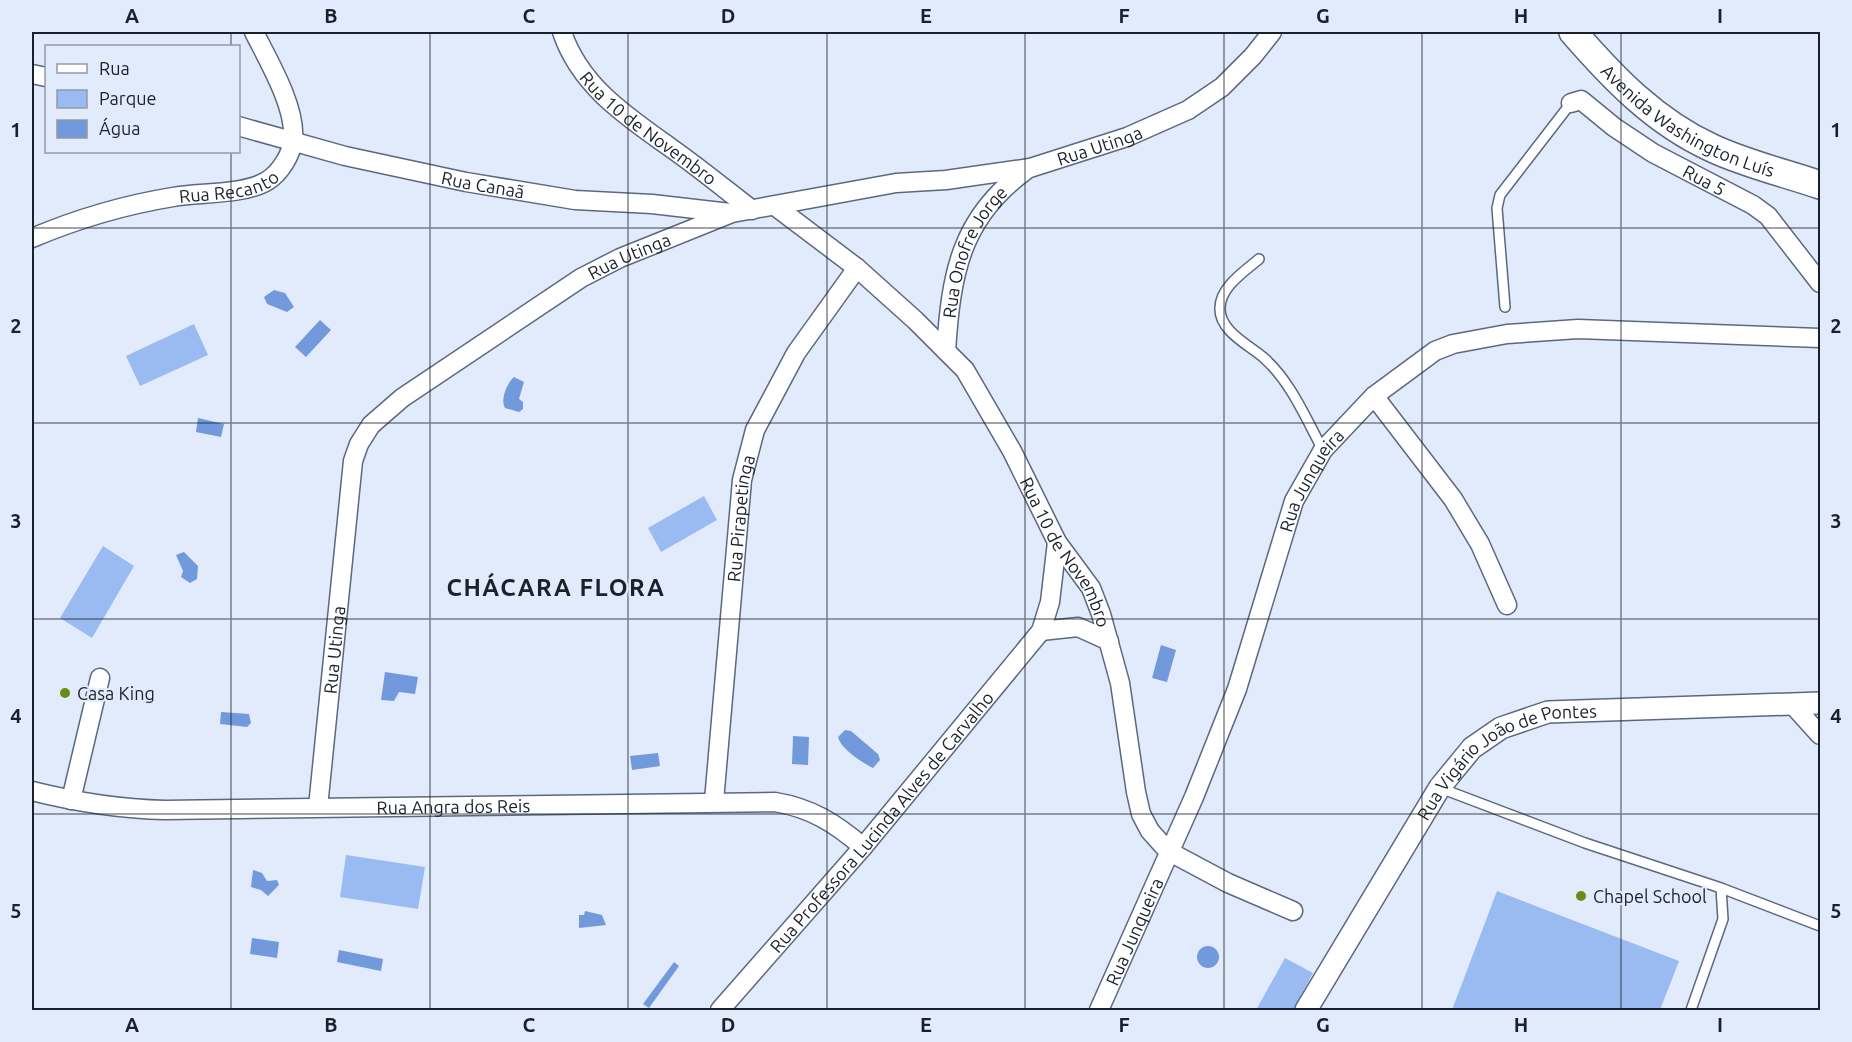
<svg xmlns="http://www.w3.org/2000/svg" width="1852" height="1042" viewBox="0 0 1852 1042" font-family="Ubuntu,sans-serif">
	<rect width="100%" height="100%" fill="#e2ebfb"/>
	<path fill="#9abaf2" d="M194,324l14,31 -68,31 -14,-30z
		M704,496l13,24 -56,32 -13,-24z
		M103,546l31,20 -42,72 -32,-20z
		M346,855l79,12 -7,42 -78,-12z
		M1497,891l182,70 -19,49h-208z
		M1285,958l28,15 -20,37h-37z"/>
	<path fill="#7399dd" d="M274,290l11,3 9,14 -7,5 -20,-8 -3,-7z
		M320,320l11,10 -25,27 -11,-10z
		M514,377l10,5 -5,17 4,3v7l-4,3 -14,-4c-5,-8 2,-25 9,-31z
		M198,418l26,6 -3,13 -25,-5z
		M184,552l14,14 -1,13 -7,4 -9,-6 2,-6 -7,-16z
		M1161,645l15,5 -9,32 -15,-4z
		M385,672l33,5 -3,17 -16,-2 -5,9 -13,-1z
		M221,712l28,2 2,9 -4,4 -27,-3z
		M845,730l6,1 27,23 2,6 -7,8c-12,-6 -32,-19 -35,-31z
		M793,736l16,1 -1,28 -16,-1z
		M658,753l2,13 -28,4 -2,-14z
		M253,870l9,3 5,8 10,-1 2,5 -11,11 -7,-6 -10,-3z
		M585,911l17,4 4,10 -27,3v-13h5z
		M252,938l27,4 -2,16 -27,-4z
		M1197 957a11 11 0 1 1 22 0a11 11 0 1 1-22 0Z
		M339,950l44,9 -2,12 -44,-9z
		M674,962l5,4 -30,42 -6,-4z"/>
	<g fill="none" stroke-linecap="round" stroke-linejoin="round">
		<g stroke="#5b687f" stroke-width="12">
			<path id="service" d="M1259,259c-14,12 -39,28 -39,49 -1,23 29,37 44,50 27,24 42,61 59,92
				M1505,307l-8,-99 3,-13 71,-92
				M1440,788l145,55 136,45 2,31 -32,91
				M1721,888l99,38"/>
		</g>
		<g stroke="#5b687f" stroke-width="21">
			<g id="minor">
				<path id="s1" d="M562,32c18,54 64,84 109,116 27,19 54,41 81,62"/>
				<path d="M32,74l14,3"/>
				<path id="s2" d="M1571,103l10,-3 33,27 39,26 100,52 15,11 52,67"/>
				<path id="s3" d="M238,126l107,30 121,26 109,18 77,4 78,9"/>
				<path id="s4" d="M775,206l82,62 58,52 50,50 47,81 45,91 34,46 10,26 19,69 16,109 5,22 9,17 18,20 60,32 65,28"/>
				<path id="s5" d="M32,238c45,-19 92,-33 141,-41 27,-5 71,-2 94,-16 13,-8 25,-27 26,-42 3,-32 -25,-79 -39,-107"/>
				<path id="s6" d="M946,351c5,-76 14,-133 79,-180"/>
				<path d="M1374,396l79,103 27,45 27,61"/>
				<path d="M1041,631l37,-4 31,14"/>
				<path d="M1792,704l28,31"/>
				<path id="s7" d="M32,791c44,11 87,18 133,19l610,-8c36,6 60,21 88,45"/>
				<path d="M71,800l29,-122"/>
				<path id="s8" d="M714,801l28,-321 13,-50 41,-77 61,-85"/>
				<path id="s9" d="M318,807l35,-346 6,-17 12,-19 31,-27 179,-120 39,-20 112,-45 164,-30 50,-3 84,-12 97,-31 61,-27 34,-23 31,-31 19,-24"/>
				<path id="s10" d="M720,1010l143,-163 178,-216 9,-29 7,-60"/>
				<path id="s11" d="M1099,1010l95,-213 43,-108 57,-188 29,-51 51,-54 61,-45 18,-7 54,-10 71,-5 242,9"/>
			</g>
		</g>
		<g stroke="#5b687f" stroke-width="24">
			<g id="tertiary">
				<path id="s12" d="M1306,1010l134,-223 32,-39 29,-20 47,-16 272,-9"/>
			</g>
		</g>
		<g stroke="#5b687f" stroke-width="30">
			<g id="primary">
				<path id="s13" d="M1573,32c40,46 82,90 139,116 34,16 73,25 108,37"/>
			</g>
		</g>
		<use href="#service" stroke="#fff" stroke-width="9"/>
		<use href="#minor" stroke="#fff" stroke-width="18"/>
		<use href="#tertiary" stroke="#fff" stroke-width="21"/>
		<use href="#primary" stroke="#fff" stroke-width="27"/>
	</g>
	<path fill="none" stroke="#1b212a" stroke-width="1.5" stroke-opacity="0.55" d="M231,32v14M430,32v978M628,32v978M827,32v978M1025,32v978M1224,32v978M1422,32v978M1621,32v978M231,152v858M32,228h1788M32,423h1788M32,619h1788M32,814h1788"/>
	<g fill="#658d19" stroke="#e2ebfb" stroke-width="2">
		<circle cx="65" cy="693" r="6"/>
		<circle cx="1581" cy="896" r="6"/>
	</g>
	<g text-anchor="middle" dominant-baseline="central" stroke-width="4.5" stroke-linejoin="round" paint-order="stroke">
		<g font-size="18" fill="#1b212a" stroke="#e2ebfb">
			<text stroke="none"><textPath href="#s13" startOffset="148">Avenida Washington Luís</textPath></text>
			<text stroke="none"><textPath href="#s1" startOffset="132">Rua 10 de Novembro</textPath></text>
			<text stroke="none"><textPath href="#s9" startOffset="1184">Rua Utinga</textPath></text>
			<text stroke="none"><textPath href="#s2" startOffset="158">Rua 5</textPath></text>
			<text stroke="none"><textPath href="#s5" startOffset="204">Rua Recanto</textPath></text>
			<text stroke="none"><textPath href="#s3" startOffset="252">Rua Canaã</textPath></text>
			<text stroke="none"><textPath href="#s6" startOffset="105">Rua Onofre Jorge</textPath></text>
			<text stroke="none"><textPath href="#s9" startOffset="698">Rua Utinga</textPath></text>
			<text stroke="none"><textPath href="#s11" startOffset="572">Rua Junqueira</textPath></text>
			<text stroke="none"><textPath href="#s8" startOffset="284">Rua Pirapetinga</textPath></text>
			<text stroke="none"><textPath href="#s4" startOffset="460">Rua 10 de Novembro</textPath></text>
			<text stroke="none"><textPath href="#s9" startOffset="158">Rua Utinga</textPath></text>
			<text stroke="none"><textPath href="#s12" startOffset="334">Rua Vigário João de Pontes</textPath></text>
			<text stroke="none"><textPath href="#s7" startOffset="423">Rua Angra dos Reis</textPath></text>
			<text stroke="none"><textPath href="#s10" startOffset="248">Rua Professora Lucinda Alves de Carvalho</textPath></text>
			<text stroke="none"><textPath href="#s11" startOffset="86">Rua Junqueira</textPath></text>
		</g>
		<g font-size="18" fill="#1b212a" stroke="#e2ebfb" text-anchor="start">
			<text x="77" y="693">Casa King</text>
			<text x="1593" y="896">Chapel School</text>
		</g>
		<g font-size="24" font-weight="bold" letter-spacing="1.5" fill="#1b212a" stroke="#e2ebfb">
			<text x="556" y="587">CHÁCARA FLORA</text>
		</g>
	</g>
	<rect width="1852" height="1042" fill="none" stroke="#e2ebfb" stroke-width="66"/>
	<rect x="45" y="45" width="195" height="108" fill="#e2ebfb" stroke="#929aa7" stroke-width="1.5"/>
	<rect x="57" y="64" width="30" height="9" fill="#ffffff" stroke="#929aa7" stroke-width="1.5"/>
	<text x="99" y="75" font-size="18" fill="#1b212a">Rua</text>
	<rect x="57" y="90" width="30" height="18" fill="#9abaf2" stroke="#929aa7" stroke-width="1.5"/>
	<text x="99" y="105" font-size="18" fill="#1b212a">Parque</text>
	<rect x="57" y="120" width="30" height="18" fill="#7399dd" stroke="#929aa7" stroke-width="1.5"/>
	<text x="99" y="135" font-size="18" fill="#1b212a">Água</text>
	<rect x="33" y="33" width="1786" height="976" fill="none" stroke="#1b212a" stroke-width="2"/>
	<g font-size="20" text-anchor="middle" font-weight="bold" fill="#1b212a">
		<text x="132" y="23">A</text>
		<text x="331" y="23">B</text>
		<text x="529" y="23">C</text>
		<text x="728" y="23">D</text>
		<text x="926" y="23">E</text>
		<text x="1124" y="23">F</text>
		<text x="1323" y="23">G</text>
		<text x="1521" y="23">H</text>
		<text x="1720" y="23">I</text>
		<text x="16" y="137">1</text>
		<text x="1836" y="137">1</text>
		<text x="16" y="333">2</text>
		<text x="1836" y="333">2</text>
		<text x="16" y="528">3</text>
		<text x="1836" y="528">3</text>
		<text x="16" y="723">4</text>
		<text x="1836" y="723">4</text>
		<text x="16" y="918">5</text>
		<text x="1836" y="918">5</text>
		<text x="132" y="1032">A</text>
		<text x="331" y="1032">B</text>
		<text x="529" y="1032">C</text>
		<text x="728" y="1032">D</text>
		<text x="926" y="1032">E</text>
		<text x="1124" y="1032">F</text>
		<text x="1323" y="1032">G</text>
		<text x="1521" y="1032">H</text>
		<text x="1720" y="1032">I</text>
	</g>
</svg>
